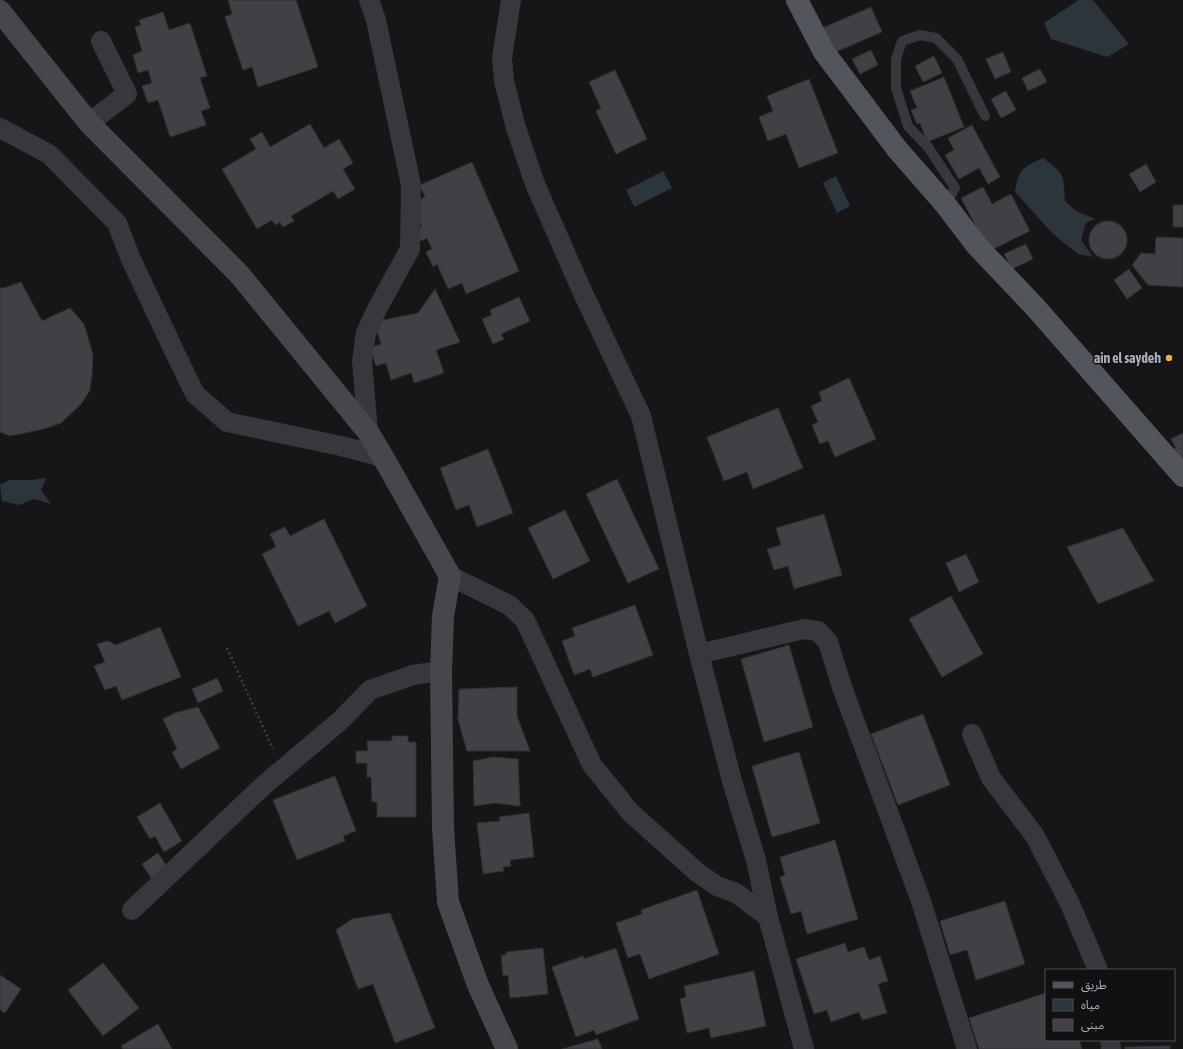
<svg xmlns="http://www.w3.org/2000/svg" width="1183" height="1049" viewBox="0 0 1183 1049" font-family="'Asap Condensed','Noto Sans Arabic',sans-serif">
	<rect width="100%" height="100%" fill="#161618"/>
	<path fill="#2c353c" d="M1079,0h14l36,44 -22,13 -56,-18 -7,-16z
		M1043,158c23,17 20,16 22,43l11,10 19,8 -9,4 -5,17 12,17 -15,-3 -25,-20 -38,-42c3,-22 8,-25 28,-34z
		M663,171l9,17 -38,19 -8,-17z
		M836,176l14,30 -13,7 -14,-30z
		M46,478l-5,12 10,14 -17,-5 -15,6 -17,-4 -2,-16 9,-5h23z"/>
	<path fill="#404145" stroke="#303034" d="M228,0h68l22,67 -60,20 -6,-20 -9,3 -18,-53 7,-3z
		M871,7l11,25 -51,22 -11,-25z
		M163,12l6,18 21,-7 17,53 -7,2 10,30 -9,3 5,14 -36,12 -12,-37 -10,3 -6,-17 10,-3 -4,-13 -10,3 -5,-18 9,-4 -7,-24 6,-2 -2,-5z
		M871,50l7,15 -18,9 -8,-15z
		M1003,52l8,20 -16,7 -9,-20z
		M934,56l8,17 -19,9 -8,-16z
		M1040,69l7,13 -19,9 -6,-13z
		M615,70l32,69 -31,15 -20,-43 5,-3 -12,-26z
		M944,77l20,50 -37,15 -7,-19 -3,1 -6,-14 6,-2 -7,-17z
		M809,79l29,74 -39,15 -13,-34 -18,7 -9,-24 14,-6 -6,-15z
		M1006,91l10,19 -15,8 -10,-19z
		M310,124l14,24 15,-9 14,24 -10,6 12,20 -17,10 -5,-8 -42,25 3,5 -11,6 -3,-5 -5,3 -3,-5 -15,9 -35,-60 34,-20 -6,-10 12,-7 8,15z
		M972,125l28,52 -12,7 -9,-16 -20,11 -14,-24 9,-5 -6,-12z
		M472,162l47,109 -53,23 -4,-11 -14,6 -11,-25 -4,3 -7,-15 6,-3 -5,-11 -6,3 -5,-11 6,-3 -11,-24 14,-6 -5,-12z
		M1146,164l10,18 -16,10 -11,-18z
		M983,187l9,17 19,-10 19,37 -41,20 -28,-53z
		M1173,205h10v22h-10z
		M1089 240a19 19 0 1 1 38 0a19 19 0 1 1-38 0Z
		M1156,237l27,1v49l-35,-2 -16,-20 9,-12 14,1z
		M1026,244l7,15 -21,10 -8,-15z
		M1129,269l13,19 -15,11 -13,-19z
		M21,282l21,39 28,-13 14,16 9,31 -1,19 -2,16 -8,13 -21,20 -17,6 -34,7 -10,-4v-144h4z
		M435,289l25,53 -24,8 8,23 -30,10 -3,-10 -20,7 -5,-17 -10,3 -6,-18 11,-4 -7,-22 44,-9z
		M519,297l11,24 -29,13 3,5 -11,5 -11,-25 10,-4 -2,-5z
		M849,378l27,61 -41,18 -7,-16 -8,3 -8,-19 6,-3 -7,-16 11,-5 -3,-9z
		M778,408l25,60 -50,21 -6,-17 -23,9 -17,-44z
		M1183,433v35l-9,-19 2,-1 -5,-9z
		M488,449l25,64 -36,14 -8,-22 -13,5 -16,-42z
		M617,479l42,90 -31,14 -42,-89z
		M565,510l25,51 -37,18 -25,-51z
		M824,514l18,61 -48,14 -6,-23 -14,4 -7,-21 14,-4 -5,-17z
		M324,519l43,87 -32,17 -6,-12 -31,15 -36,-72 14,-7 -6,-13 15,-7 5,9z
		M1123,528l31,53 -56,23 -31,-57z
		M966,554l13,28 -20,10 -13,-29z
		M951,596l32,58 -41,23 -33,-58z
		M635,605l18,50 -60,22 -3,-8 -16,6 -12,-34 13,-5 -3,-8z
		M160,627l21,50 -59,23 -6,-14 -11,4 -11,-24 11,-4 -8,-18 11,-3 8,4z
		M789,645l24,82 -49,15 -23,-83z
		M217,678l6,13 -25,12 -6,-14z
		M517,687v29l13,35h-63l-9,-31 1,-31z
		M198,707l22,41 -39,21 -9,-17 5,-3 -14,-30 12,-6z
		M923,714l27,71 -52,20 -27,-71z
		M392,736h16v6h8v75h-39v-15h-5l-1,-25h-4v-14h-11v-12h12l-1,-10h25z
		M799,752l21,71 -48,14 -20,-71z
		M493,757l25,2 2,47 -25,-3 -21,3 -1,-45z
		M335,776l21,55 -13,5 2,5 -48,19 -24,-60z
		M160,803l22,38 -18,11 -9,-16 -5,3 -13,-22z
		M529,813l5,44 -24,3 1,6 -8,1 1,4 -21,3 -6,-51 23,-2 -1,-4z
		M835,840l23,79 -51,15 -6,-23 -10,3 -11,-37 5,-2 -5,-18z
		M158,853l12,18 -16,11 -12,-18z
		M697,890l22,64 -70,25 -9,-25 -12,4 -12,-35 26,-9 -1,-4z
		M1005,901l20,63 -49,16 -9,-30 -17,5 -10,-34z
		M390,913l45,115 -40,15 -22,-59 -15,5 -22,-59 16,-11z
		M845,943l3,9 16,-5 5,13 11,-4 8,25 -10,3 9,29 -25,7 -3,-8 -28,10 -4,-12 -13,4 -18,-55z
		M543,948l5,46 -38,4 -2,-23 -5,1 -2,-21h5v-3z
		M616,948l23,71 -43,16 -2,-5 -18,7 -24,-70 31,-11 1,3z
		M103,963l36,45 -36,28 -35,-46z
		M754,971l12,55 -55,12 -2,-10 -22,5 -7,-34 6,-2 -2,-11z
		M0,975l21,14 -16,24 -5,-3z
		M1046,993v47h33l3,9h-103l-10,-31z
		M158,1024l14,25h-49l-2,-3z
		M598,1039l4,10h-40z
		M1170,1046v3h-45v-2z"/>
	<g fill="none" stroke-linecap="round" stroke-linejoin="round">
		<path stroke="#3d3f44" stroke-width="2.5" stroke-dasharray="2 3" stroke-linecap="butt" d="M227,648l46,101"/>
		<path stroke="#37383d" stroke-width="10" d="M945,204l10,-16 -27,-41 -20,-21 -12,-38v-29l6,-18 18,-6 16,3 21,21 28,57"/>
		<path stroke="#37383d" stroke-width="20" d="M511,0l-9,58 2,23 12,47 19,56 47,107 59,125 58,238 33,127 24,79 12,57 36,132
			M89,123l38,-29 -26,-53
			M0,128l49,26 68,69 13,34 47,100 18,37 32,28 114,24 42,11
			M368,432l-6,-71 4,-28 11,-24 33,-60 1,-64 -35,-165 -7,-20
			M450,576l59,29 16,15 67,145 39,48 67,60 19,13 19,7 32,24
			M699,654l105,-25 14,2 10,11 14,45 79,214 46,148
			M972,734l19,44 44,58 35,68 28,66
			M132,910l132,-125 77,-65 29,-30 43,-15 28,-4
			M1110,1040l1,9"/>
		<path stroke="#45474d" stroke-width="22" d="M0,11l89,112 150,151 129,158 15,25 67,119 -7,40 -2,55 2,157 5,74 30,83 29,64"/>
		<path stroke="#53555c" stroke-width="22" d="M797,0l27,52 73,97 48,55 32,42 58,61 148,169"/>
	</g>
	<circle fill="#f2b134" stroke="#111113" stroke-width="1.5" cx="1169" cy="358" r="4"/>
	<g text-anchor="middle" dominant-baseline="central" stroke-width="3" stroke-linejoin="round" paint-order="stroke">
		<g font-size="14" font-weight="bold" fill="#a8adb8" stroke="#111113" text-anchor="end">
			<text x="1161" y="358">ain el saydeh</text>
		</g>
	</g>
	<rect x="1045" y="969" width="130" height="72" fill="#111113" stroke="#4d4f55"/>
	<rect x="1053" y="982" width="20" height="6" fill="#53555c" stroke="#4d4f55"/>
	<text x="1081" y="989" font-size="12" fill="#a8adb8">طريق</text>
	<rect x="1053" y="999" width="20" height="12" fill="#2c353c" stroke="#4d4f55"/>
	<text x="1081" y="1009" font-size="12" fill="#a8adb8">مياه</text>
	<rect x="1053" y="1019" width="20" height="12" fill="#404145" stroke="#4d4f55"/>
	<text x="1081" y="1029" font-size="12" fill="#a8adb8">مبنى</text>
</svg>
